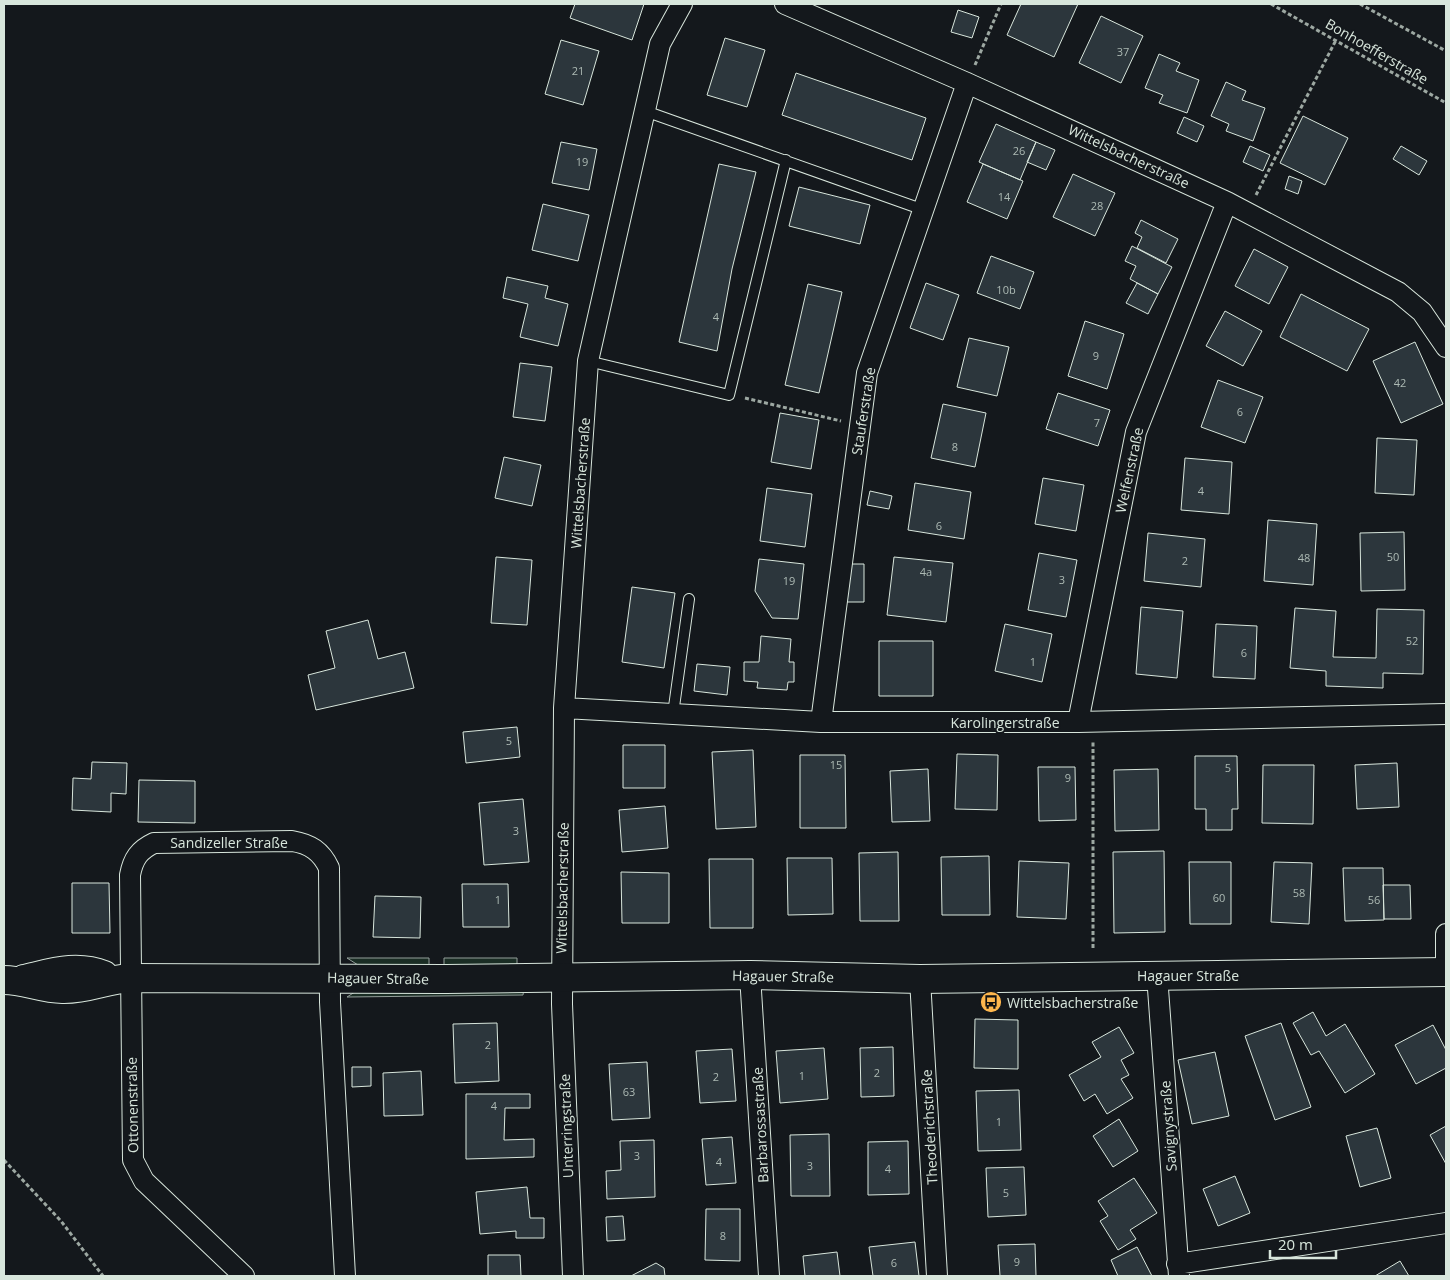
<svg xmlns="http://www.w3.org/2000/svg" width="1450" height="1280" viewBox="0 0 1450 1280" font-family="'Open Sans',sans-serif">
	<rect width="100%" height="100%" fill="#14181c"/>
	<path fill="#1a2d24" stroke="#939e99" d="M347,958h82v8h-63l-8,-1z
		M444,958h73v9h-73z
		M524,987l-1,8 -176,2 11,-7z"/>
	<path fill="#2c363c" stroke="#d8e6dc" d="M575,4h69l-12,36 -62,-22z
		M1021,4h57l-24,53 -47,-22z
		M958,10l21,7 -7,21 -21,-6z
		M1101,16l42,20 -22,47 -42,-20z
		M725,38l40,12 -18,57 -40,-12z
		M561,40l38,11 -16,54 -38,-11z
		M1159,54l21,9 -4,8 23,9 -12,33 -28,-10 4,-8 -18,-7z
		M796,73l130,45 -14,42 -130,-45z
		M1226,82l20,9 -4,9 23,8 -12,33 -27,-10 3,-7 -18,-8z
		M1303,116l45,22 -23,47 -45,-22z
		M1184,117l20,9 -7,16 -20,-9z
		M996,124l40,18 -16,38 -41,-18z
		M561,142l36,7 -8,41 -37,-7z
		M1036,142l19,8 -9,20 -19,-8z
		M1250,146l20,9 -7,16 -20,-9z
		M1401,146l26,15 -8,14 -26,-16z
		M719,164l37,8 -24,97 -15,82 -38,-9z
		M983,164l40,17 -16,38 -40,-17z
		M1073,174l42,19 -20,43 -42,-19z
		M1289,176l13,5 -4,13 -13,-5z
		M799,187l71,18 -10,39 -71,-18z
		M543,204l46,11 -11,46 -46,-11z
		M1141,220l37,19 -12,24 -29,-15 5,-11 -7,-4z
		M1132,246l40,21 -14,27 -28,-15 6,-13 -11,-5z
		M1254,249l34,18 -19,37 -34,-18z
		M991,256l43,16 -14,37 -43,-16z
		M507,277l41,9 -3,12 23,6 -10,42 -38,-9 8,-33 -25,-6z
		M926,283l33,12 -16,45 -33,-12z
		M1137,283l21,11 -10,20 -22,-11z
		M808,284l34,8 -23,101 -34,-8z
		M1301,294l68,35 -22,42 -67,-34z
		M1225,311l37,20 -19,35 -37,-20z
		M1085,321l39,13 -17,55 -39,-13z
		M969,338l40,9 -12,49 -40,-9z
		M1415,342l28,62 -42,19 -28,-62z
		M520,363l32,4 -7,54 -32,-4z
		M1218,380l45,17 -18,46 -44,-16z
		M1058,393l52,17 -12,36 -52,-17z
		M943,404l43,9 -11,54 -44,-9z
		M780,413l39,7 -8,49 -40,-7z
		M1377,438l40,2 -3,55 -39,-2z
		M504,457l37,8 -9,41 -37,-8z
		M1185,458l47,4 -3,52 -48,-4z
		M1043,478l41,7 -8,46 -41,-7z
		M915,483l56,9 -7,47 -56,-9z
		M767,488l45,6 -7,53 -45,-6z
		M870,491l22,5 -3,13 -22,-4z
		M1268,520l49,4 -4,61 -49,-4z
		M1404,532l1,58 -44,1 -1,-58z
		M1148,533l57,6 -4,48 -57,-6z
		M1039,553l38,7 -11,57 -38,-7z
		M496,557l36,3 -5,65 -36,-2z
		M894,557l59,6 -7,59 -59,-7z
		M759,559l45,5 -6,55 -26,-1 -17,-27z
		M844,564h20v38h-19z
		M632,587l43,6 -11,75 -42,-6z
		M1141,607l42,4 -6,67 -41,-4z
		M1295,608l41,3 -3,46 43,1 1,-49 47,1 -1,64 -40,-1v15l-57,-2v-15l-36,-3z
		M368,620l10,39 27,-7 9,36 -98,22 -8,-35 27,-7 -9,-37z
		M1005,624l47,10 -10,48 -47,-11z
		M1216,624l41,2 -2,53 -42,-2z
		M761,636l30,3 -2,23h5v20h-6l-1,8 -30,-2 1,-6 -14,-1v-19h15z
		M879,641h54v55h-54z
		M697,664l33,3 -3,28 -33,-4z
		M517,727l3,30 -54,6 -3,-31z
		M623,745h42v43h-42z
		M753,750l3,77 -40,2 -4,-77z
		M957,754l41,1 -1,55 -42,-1z
		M800,755h45l1,73h-46z
		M1195,756h42l1,53h-6v21h-26v-21h-11z
		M92,762l35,1 -1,31 -15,-1v19l-39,-2 1,-32 18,1z
		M1397,763l2,44 -42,2 -2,-44z
		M1263,765h51l-1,59 -51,-1z
		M1038,767h37l1,53 -37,1z
		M928,769l2,52 -38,1 -2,-51z
		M1158,769l1,61 -44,1 -1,-61z
		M139,780l56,1v42l-57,-1z
		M523,799l6,63 -45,3 -5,-62z
		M665,806l3,42 -46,4 -3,-42z
		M1164,851l1,81 -51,1 -1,-81z
		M898,852l1,69h-39l-1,-68z
		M989,856l1,59h-48l-1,-58z
		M787,858h45l1,56 -45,1z
		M709,859h44v69h-43z
		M1019,861l50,2 -3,56 -49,-2z
		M1189,862h42v62h-41z
		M1274,862l38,1 -3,61 -38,-2z
		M1343,868h40l1,52 -39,1z
		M621,872l48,1v50h-47z
		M72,883h37l1,50h-38z
		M462,884h46l1,43h-46z
		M1383,885h27l1,34h-27z
		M375,896l46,1 -1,41 -47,-1z
		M1313,1012l13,24 19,-12 30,50 -30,19 -26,-42 -8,4 -18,-32z
		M975,1019l43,1v49l-44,-1z
		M497,1023l2,58 -44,2 -2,-59z
		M1281,1023l30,84 -36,13 -30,-84z
		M1433,1025l13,25v18l-30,16 -21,-39z
		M1119,1027l15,26 -13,7 8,15 -8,4 12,19 -26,16 -12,-20 -11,7 -15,-26 32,-18 -9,-15z
		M893,1047l1,49 -33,1 -1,-49z
		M824,1048l4,51 -48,4 -4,-52z
		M732,1049l4,52 -36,2 -4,-52z
		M1215,1052l14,64 -37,8 -14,-64z
		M647,1062l3,56 -38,2 -3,-56z
		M352,1067h19v19l-19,1z
		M421,1071l2,44 -39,1 -1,-43z
		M1019,1090l2,60 -43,1 -2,-60z
		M466,1094h64v14h-25l-1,32 30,-1v18l-68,2z
		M1119,1119l19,32 -25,16 -20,-31z
		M1446,1126v38l-16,-29z
		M1377,1128l14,50 -31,9 -14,-51z
		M829,1134l1,62h-39l-1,-61z
		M732,1137l4,46 -30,2 -4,-46z
		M654,1140l1,57 -48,2 -1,-28 15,-1 -1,-29z
		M908,1141l1,53 -41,1v-53z
		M1024,1167l2,48 -38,2 -2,-49z
		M1235,1176l15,37 -32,13 -15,-37z
		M1134,1178l23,35 -27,17 6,9 -18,11 -18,-29 8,-5 -10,-15z
		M527,1187l3,31h14v20h-28v-7l-36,3 -4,-42z
		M706,1209h34v52l-35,-1z
		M623,1216l2,24 -18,1 -1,-24z
		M915,1242l4,34h-46l-4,-29z
		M1035,1244l1,32h-36l-2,-31z
		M1137,1247l15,29h-34l-7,-16z
		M837,1252l3,24h-35l-2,-20z
		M488,1255h32l1,21h-33z
		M1400,1261l9,15h-34z
		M656,1263l8,5 1,8h-34z"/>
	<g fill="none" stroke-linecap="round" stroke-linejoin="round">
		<g stroke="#d8e6dc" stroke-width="12">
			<path id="lane" d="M645,111l279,99
				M588,361l141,34 57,-235
				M673,714l16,-115"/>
		</g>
		<g stroke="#d8e6dc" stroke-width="22">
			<path id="street" d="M785,4l182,79 260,119 171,90 24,20 24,35
				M564,708l257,14h257l368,-8
				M821,722l46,-349 100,-290
				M1078,722l58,-290 91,-230
				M1446,972v-38
				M750,975l19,301
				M1157,975l22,301
				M920,979l17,297
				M1177,1264l269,-41
				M244,1276l-100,-95 -11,-21 -3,-285c3,-16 9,-25 24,-32l138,-2c18,3 29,10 37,27l1,134 15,274
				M573,1276l-11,-272 2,-296 24,-347 72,-317 22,-40"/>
		</g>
		<g stroke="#d8e6dc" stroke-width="30">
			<path id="secondary" d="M24,979c27,-6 52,-15 80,-4
				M4,980c20,0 38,9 58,9 25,1 45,-10 69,-11l315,1 304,-4 170,4 526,-7"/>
		</g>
		<path stroke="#9da8a2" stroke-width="3" stroke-dasharray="4 2.5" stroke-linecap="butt" d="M1271,4l175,99
			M1360,4l86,47
			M975,65l26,-61
			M1256,195l80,-155
			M745,398l96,23
			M1093,948v-207
			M4,1160l57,61 42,55"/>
		<use href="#lane" stroke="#14181c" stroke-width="10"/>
		<use href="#street" stroke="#14181c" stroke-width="20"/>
		<use href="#secondary" stroke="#14181c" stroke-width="28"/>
	</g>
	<defs>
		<g id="bus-disc" transform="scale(1.125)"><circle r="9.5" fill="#ffb74d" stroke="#14181c"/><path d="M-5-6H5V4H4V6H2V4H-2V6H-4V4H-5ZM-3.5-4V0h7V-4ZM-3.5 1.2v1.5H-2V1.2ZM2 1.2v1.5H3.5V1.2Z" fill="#111"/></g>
	</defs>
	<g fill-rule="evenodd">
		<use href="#bus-disc" x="991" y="1002"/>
	</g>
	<g text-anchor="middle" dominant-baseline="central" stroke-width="4" stroke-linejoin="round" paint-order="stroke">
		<g font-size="11" fill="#adbab4">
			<text x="1123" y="51">37</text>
			<text x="578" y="70">21</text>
			<text x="1019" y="150">26</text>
			<text x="582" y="161">19</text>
			<text x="1004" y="196">14</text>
			<text x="1097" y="205">28</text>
			<text x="1006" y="289">10b</text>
			<text x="716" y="316">4</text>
			<text x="1096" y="355">9</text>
			<text x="1400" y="382">42</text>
			<text x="1240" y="411">6</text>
			<text x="1097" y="422">7</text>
			<text x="955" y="446">8</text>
			<text x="1201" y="490">4</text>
			<text x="939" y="525">6</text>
			<text x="1393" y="556">50</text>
			<text x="1304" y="557">48</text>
			<text x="1185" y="560">2</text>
			<text x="926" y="571">4a</text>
			<text x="1062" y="579">3</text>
			<text x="789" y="580">19</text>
			<text x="1412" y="640">52</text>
			<text x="1244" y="652">6</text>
			<text x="1033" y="661">1</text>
			<text x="509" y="740">5</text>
			<text x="836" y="764">15</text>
			<text x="1228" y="767">5</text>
			<text x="1068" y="777">9</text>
			<text x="516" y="830">3</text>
			<text x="1299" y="892">58</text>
			<text x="1219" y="897">60</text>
			<text x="498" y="899">1</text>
			<text x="1374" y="899">56</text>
			<text x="488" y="1044">2</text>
			<text x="877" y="1072">2</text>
			<text x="802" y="1075">1</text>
			<text x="716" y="1076">2</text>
			<text x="629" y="1091">63</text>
			<text x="494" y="1105">4</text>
			<text x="999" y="1121">1</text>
			<text x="637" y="1155">3</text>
			<text x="719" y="1161">4</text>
			<text x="810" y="1165">3</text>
			<text x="888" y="1168">4</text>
			<text x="1006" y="1192">5</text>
			<text x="723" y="1235">8</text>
			<text x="1017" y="1261">9</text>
			<text x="894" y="1262">6</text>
		</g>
		<g font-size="14" fill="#d8e6dc" stroke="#14181c">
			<text transform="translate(1377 51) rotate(30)">Bonhoefferstraße</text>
			<text transform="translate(1129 156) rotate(25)">Wittelsbacherstraße</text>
			<text transform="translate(863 411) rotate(-81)">Stauferstraße</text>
			<text transform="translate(1129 470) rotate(-78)">Welfenstraße</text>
			<text transform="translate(580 483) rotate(-86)">Wittelsbacherstraße</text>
			<text x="1005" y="722">Karolingerstraße</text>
			<text x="229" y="842">Sandizeller Straße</text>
			<text transform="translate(562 888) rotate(-89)">Wittelsbacherstraße</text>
			<text x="1188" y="975">Hagauer Straße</text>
			<text transform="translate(783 976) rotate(1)">Hagauer Straße</text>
			<text transform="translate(378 978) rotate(1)">Hagauer Straße</text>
			<text transform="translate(132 1105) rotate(-91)">Ottonenstraße</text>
			<text transform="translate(760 1125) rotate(-93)">Barbarossastraße</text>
			<text transform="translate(566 1126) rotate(-92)">Unterringstraße</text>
			<text transform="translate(1168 1126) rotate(-94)">Savignystraße</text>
			<text transform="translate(929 1127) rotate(-93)">Theoderichstraße</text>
		</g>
		<g font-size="14" fill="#d8e6dc" stroke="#14181c" text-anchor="start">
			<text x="1007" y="1002">Wittelsbacherstraße</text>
		</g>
	</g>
	<rect width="1450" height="1280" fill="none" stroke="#d8e6dc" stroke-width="10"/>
	<path d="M1270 1250v8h66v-8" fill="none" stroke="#d8e6dc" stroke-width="2.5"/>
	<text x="1278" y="1250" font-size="15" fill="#d8e6dc" stroke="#14181c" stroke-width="4" paint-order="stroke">20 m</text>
</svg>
